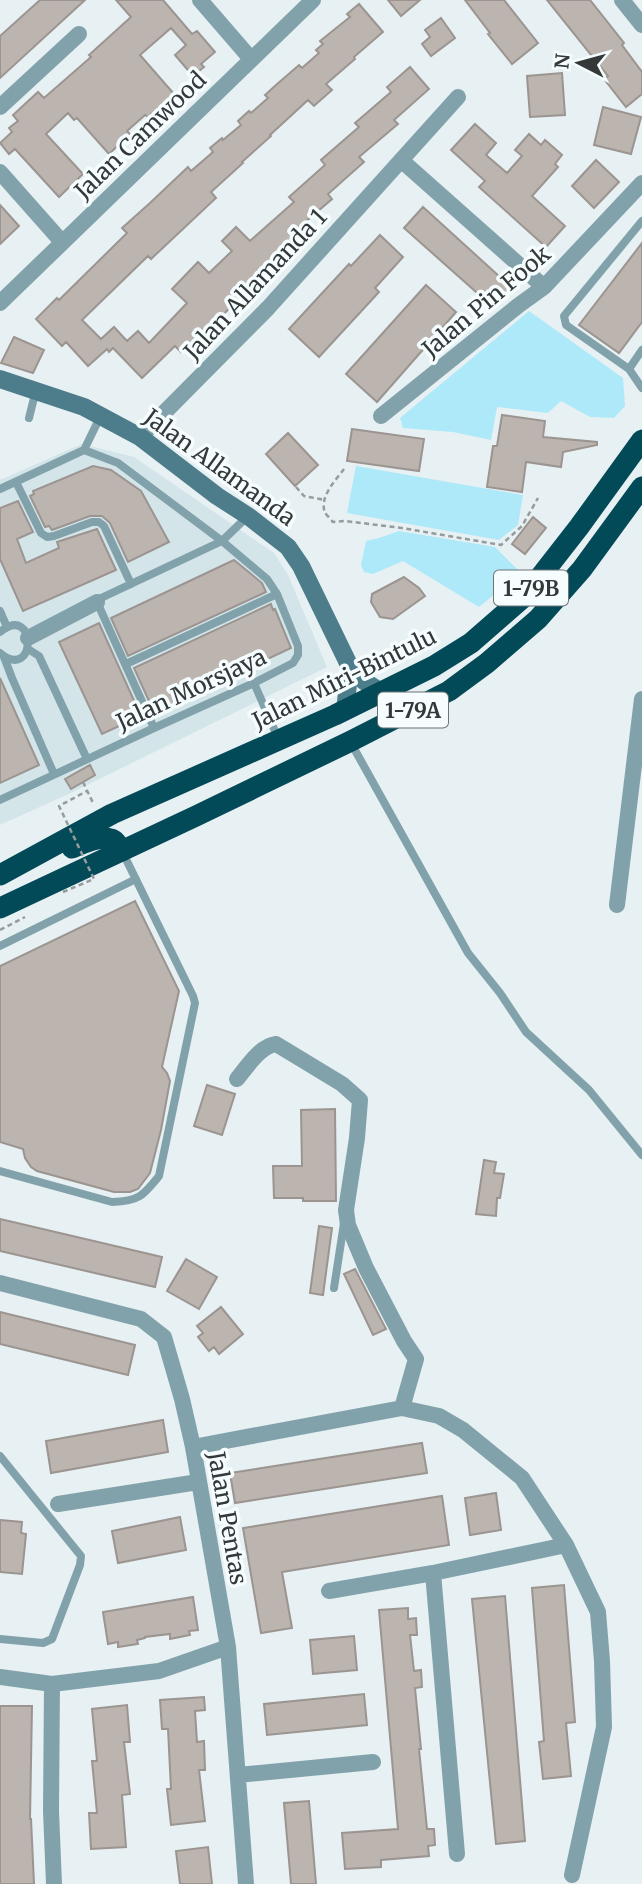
<svg xmlns="http://www.w3.org/2000/svg" width="642" height="1884" viewBox="0 0 642 1884" font-family="Merriweather,serif">
	<rect width="100%" height="100%" fill="#e7f0f2"/>
	<path fill="#d4e5ea" d="M82,444l52,13 140,96 14,22 39,92 -254,125 -73,33v-345z"/>
	<path fill="#aee9fa" d="M529,311l94,67 2,28 -11,12 -24,-1 -29,-16 -13,12 -51,-6 -6,33 -38,-8 -50,-4 -3,-10z
		M356,466l167,29 -5,30 -19,15 -152,-27z
		M399,531l96,16 23,23 -23,24 -16,13 -76,-46 -30,13 -9,-2 -3,-7 5,-24 13,-3z"/>
	<path fill="#bbb4af" stroke="#9b9490" stroke-width="2" d="M40,0h45l-85,78v-42z
		M116,0h47l29,34 5,-3 18,21 -14,12 3,3 -11,9 -18,-21 11,-10 -15,-17 -31,27 34,39 -26,23 -3,-2 -18,16 3,3 -21,20 -32,-36 -3,2 -6,-7 -22,21 37,40 -24,23 -44,-48 -6,5 -9,-11 12,-11 -3,-4 9,-7 -5,-6 25,-23 6,6 47,-41 -2,-2 42,-38z
		M388,0h32l-19,16z
		M465,0h39l34,43 -26,21 -24,-30 2,-1z
		M547,0h43l34,43 -2,2 20,27v22l-16,13 -22,-28 4,-3z
		M359,4l24,28 -29,25 1,2 -29,25 6,6 -18,16 -6,-6 -38,35 1,1 -29,26 1,1 -32,29 5,6 -65,61 -3,-3 -66,64 19,19 13,-12 13,14 11,-10 11,12 38,-40 -15,-14 26,-27 11,11 23,-22 -10,-10 14,-14 14,14 44,-39 -5,-5 36,-32 -4,-5 38,-33 -4,-4 36,-31 -4,-5 23,-20 19,22 -35,31 4,4 -39,33 5,5 -36,32 4,5 -36,31 4,5 -7,6 2,3 -11,9 -73,74 -3,-2 -27,27 -6,-6 -33,32 -29,-30 -4,4 -2,-3 -19,17 -22,-24 -4,4 -26,-27 21,-21 2,2 68,-67 -5,-5 28,-25 38,-36 3,4 22,-19 -3,-4 12,-10 1,2 18,-15 -3,-4 11,-10 2,2 17,-15 -3,-3 11,-10 23,-20 3,3 17,-15 -3,-3 7,-6 -3,-3 30,-24 -3,-3z
		M441,18l14,20 -24,18 -9,-12 8,-7 -5,-7z
		M562,73l3,42 -35,2 -3,-41z
		M603,107l38,10 -10,37 -37,-9z
		M475,124l21,19 -10,12 21,18 15,-17 -7,-6 14,-16 12,11 4,-5 17,15 -7,9 3,3 -26,29 33,30 -19,21 -67,-60 6,-6 -34,-31z
		M596,160l23,22 -25,26 -22,-22z
		M0,205l19,21 -19,18z
		M423,207l88,80 -18,20 -89,-79z
		M380,235l23,22 -28,31 4,4 -60,65 -30,-28 60,-65 2,2z
		M642,243v79l-23,31 -40,-28z
		M426,285l30,27 -79,90 -31,-28z
		M14,337l30,13 -11,23 -32,-10z
		M502,415l43,6 -2,16 54,5v3l-34,7 -2,15 -35,-5 -4,30 -35,-5 6,-41h4z
		M352,429l72,10 -5,32 -72,-10z
		M288,433l30,32 -23,21 -29,-32z
		M93,466l18,4 30,21 28,51 -41,20 -18,-39 -8,-7h-12l-38,14 -3,-4 -4,1 -15,-31 4,-2 -1,-3z
		M18,501l15,31 -16,7 9,24 33,-15 -2,-6 40,-13 19,41 -93,41 -23,-52v-51z
		M533,517l13,11 -21,26 -13,-10z
		M234,560l28,23 4,9 -138,64 -17,-38z
		M404,577l15,11 6,8 -32,23 -13,-2 -9,-15 1,-8z
		M271,604l2,6 2,-1 16,39 -134,63 -1,-2 -3,1 -19,-42z
		M99,623l42,93 -39,18 -43,-92z
		M0,678l39,87 -39,18z
		M90,765l5,10 -24,14 -6,-10z
		M135,901l44,90 -17,76 5,6 3,8 -9,49 -11,43 -12,16 -8,3h-16l-77,-21 -6,-4 -6,-9 -2,-9 -23,-7v-176z
		M207,1085l28,9 -13,41 -28,-9z
		M335,1109l1,92h-33v-3h-29l-1,-32h29l-1,-56z
		M484,1160l12,2 -2,11 10,1 -4,24h-3l-1,18 -20,-2z
		M0,1219l162,38 -7,30 -155,-36z
		M319,1226l13,2 -9,67 -13,-2z
		M186,1259l31,18 -18,32 -32,-18z
		M355,1269l31,60 -13,6 -29,-61z
		M221,1307l22,27 -24,20 -5,-7 -5,4 -11,-14 5,-4 -6,-7z
		M0,1312l135,33 -7,30 -128,-31z
		M163,1420l5,32 -117,21 -5,-32z
		M422,1443l5,30 -192,30 -5,-30z
		M496,1493l5,37 -31,5 -5,-37z
		M442,1496l7,49 -167,27 10,56 -31,5 -18,-105z
		M180,1517l6,33 -68,13 -6,-32z
		M0,1520l22,2 -1,11 5,1 -4,40 -22,-2z
		M564,1585l11,137 -9,1 5,53 -28,3 -4,-37 5,-1 -12,-153z
		M505,1596l20,245 -29,3 -24,-245z
		M193,1597l5,33 -9,1 1,4 -20,4v-5l-25,3v1l-8,2 1,4 -20,3v-5l-10,2 -5,-32z
		M408,1608v11l8,-1 1,17h-7l4,36 7,-1 1,17 -7,1 6,61h-2l8,80h7l1,16 -7,1 1,10 -48,4v7l-36,2 -3,-36 56,-4 -19,-219z
		M354,1636l3,34 -44,4 -3,-34z
		M364,1694l3,31 -100,10 -3,-31z
		M204,1697l1,13 -10,1 2,31 7,-1 1,29h-6l6,51 -34,4 -4,-36h4l-3,-60h-6l-2,-29z
		M127,1705l3,37h-6l6,52 -8,1 4,52 -35,2 -2,-36h8l-5,-52h5l-5,-52z
		M0,1706h32l-2,113h1l3,65h-34z
		M309,1801l7,83h-25l-7,-81z
		M208,1847l4,37h-32l-4,-33z"/>
	<g fill="none" stroke-linecap="round" stroke-linejoin="round">
		<path stroke="#959c9d" stroke-width="2.5" stroke-dasharray="5 3.5" stroke-linecap="butt" d="M344,469c-9,12 -25,28 -19,44 1,1 7,8 8,9l12,-1 57,7 99,17 21,-19 16,-28
			M296,487l8,9 21,4
			M83,782l11,23
			M0,930l25,-13"/>
		<path stroke="#82a2ab" stroke-width="8" d="M642,221l-78,95 2,9 63,44 13,19
			M629,369l13,-19
			M29,418l7,-28
			M84,450l17,-35
			M16,482l25,51 6,4 7,-1 38,-14h7l5,4 27,58
			M0,489l84,-39 34,13 104,78 45,38 10,15 21,52v9l-5,8 -39,20 -100,45 -154,72
			M0,611l7,16
			M0,632c37,-30 37,51 0,21
			M28,649l11,7 48,103
			M4,657l8,21 42,96
			M126,664l151,-70
			M254,683l24,55
			M154,728l-57,-126 2,-3 123,-58 25,-24
			M351,743l117,210 32,40 26,39 63,58 53,65
			M0,946l136,-67
			M0,1171l112,31c27,-1 31,-6 47,-26l36,-173 -2,-7 -71,-145
			M334,1288l10,-65
			M0,1456l81,100 -1,9 -28,74 -9,4 -43,-4"/>
		<path stroke="#82a2ab" stroke-width="16" d="M200,0l51,59
			M622,0l20,25
			M0,107l79,-73
			M401,160l143,127
			M0,172l62,70
			M0,303l313,-303
			M381,416l138,-111 25,-18 98,-104
			M140,437l128,-129 190,-211
			M28,638l69,-36
			M617,905l25,-206
			M237,1079c10,-12 23,-33 39,-35l66,40 18,16 -3,38 -11,72 2,15 18,43 38,73 12,18 -14,49
			M0,1283l141,36 23,18 18,62 11,48 35,200 18,237
			M193,1447l209,-39 37,8 24,14 59,48 44,67 32,67 4,49 2,66 -32,148
			M58,1504l140,-22
			M433,1573l24,281
			M329,1591l104,-18 133,-28
			M0,1677l52,7 107,-13 69,-24
			M52,1684l-1,127 3,73
			M238,1775l135,-13"/>
		<path stroke="#4d7d8a" stroke-width="18" d="M0,379l84,28 56,30 77,59 31,20 40,31 13,19 49,101 14,14 17,11
			M345,710l5,-43"/>
		<path stroke="#034a59" stroke-width="21" d="M72,848c10,-4 28,-13 39,-9 5,1 8,8 11,12
			M0,875l112,-61 223,-99 99,-49 37,-23 55,-48 53,-68 63,-87
			M0,908l196,-92 155,-75 98,-50 38,-28 51,-44 44,-50 60,-82"/>
		<path stroke="#959c9d" stroke-width="2.5" stroke-dasharray="5 3.5" stroke-linecap="butt" d="M63,892l31,-13 -35,-73 28,-15"/>
	</g>
	<g text-anchor="middle" dominant-baseline="central" stroke-width="7" stroke-linejoin="round" paint-order="stroke">
		<g fill="#f5fdff" stroke="#6f7374" stroke-width="2">
			<rect x="494" y="570.5" width="74" height="35" rx="5"/>
			<rect x="378" y="692.5" width="70" height="35" rx="5"/>
		</g>
		<g font-size="21" font-weight="bold" fill="#353839">
			<text x="531" y="588">1-79B</text>
			<text x="413" y="710">1-79A</text>
		</g>
		<g font-size="23" fill="#353839" stroke="#f5fdff">
			<text transform="translate(140 135) rotate(-44)">Jalan Camwood</text>
			<text transform="translate(255 284) rotate(-47)">Jalan Allamanda 1</text>
			<text transform="translate(486 301) rotate(-40)">Jalan Pin Fook</text>
			<text transform="translate(220 467) rotate(36)">Jalan Allamanda</text>
			<text transform="translate(344 678) rotate(-26)">Jalan Miri-Bintulu</text>
			<text transform="translate(191 689) rotate(-25)">Jalan Morsjaya</text>
			<text transform="translate(228 1518) rotate(80)">Jalan Pentas</text>
		</g>
	</g>
	<g transform="translate(579 63) rotate(276)" stroke="#f5fdff" stroke-width="5" paint-order="stroke">
	<path d="M0-5L12 26L0 18L-12 26Z" fill="#353839"/>
	<text y="-10" font-size="19" font-weight="bold" text-anchor="middle" fill="#353839">N</text>
	</g>
</svg>
